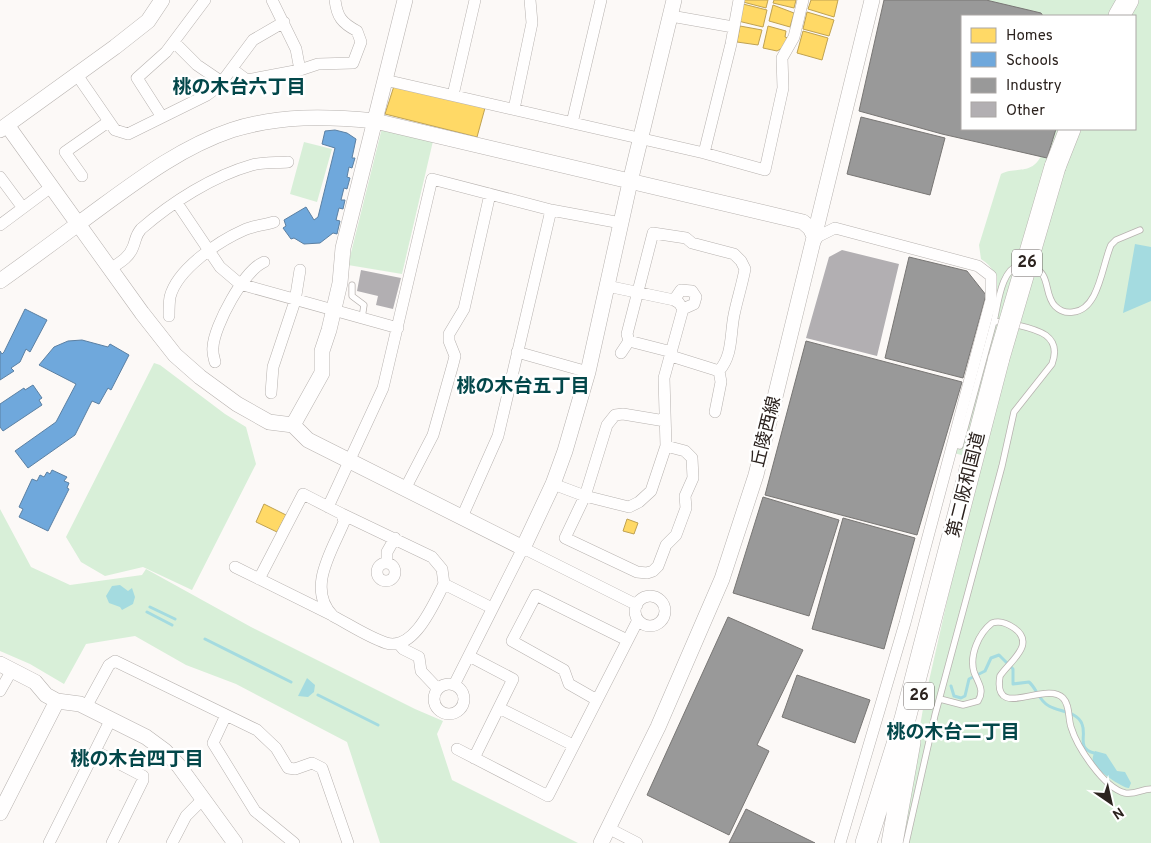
<svg xmlns="http://www.w3.org/2000/svg" width="1151" height="843" viewBox="0 0 1151 843" font-family="Overpass,'Noto Sans JP',sans-serif">
	<rect width="100%" height="100%" fill="#fcf9f7"/>
	<path fill="#d8efd8" d="M986,0h165v843h-251l24,-140 55,-243 -25,-7 43,-167c-1,-12 -5,-20 -16,-27l-2,-14 22,-71c13,-8 30,2 40,-18l6,2 9,-29h79v-113h-92l-2,-3z
		M382,128l51,13 -31,133 -54,-9z
		M304,142l28,7 -15,53 -27,-8z
		M154,363l6,2 65,49 21,13 10,37 -64,126 -49,-23 -38,9 -24,-14 -15,-25z
		M0,509l31,58 39,18 72,-10 4,-6 105,58 164,82 28,12 -6,13 15,46 126,63h-198l-33,-101 -111,-58 -50,-19 -51,-29 -49,8 -22,40 -34,-20 -30,-13z"/>
	<path fill="#a4dbe0" d="M1135,244l16,3v54l-28,12z
		M120,585l8,6 4,-3 3,9 -2,7 -11,6 -2,-3 -11,-4 -3,-7 6,-10z
		M307,678l8,7 -1,7 -6,5 -10,-1z
		M1095,751l11,3 11,17 8,1 6,11 -2,5c-5,1 -33,-18 -36,-25 -1,-4 0,-8 2,-12z"/>
	<path fill="#ffd966" stroke="#c0a251" d="M743,0h25l-2,8 -23,-6z
		M774,0h22l-2,8 -21,-5z
		M811,0h27l-4,17 -26,-8z
		M743,4l24,6 -4,17 -25,-6z
		M773,5l21,8 -4,14 -21,-6z
		M807,12l27,8 -5,16 -26,-7z
		M740,26l22,4 -4,15 -21,-3z
		M768,26l18,5 -1,6 3,1 -4,9 -7,4 -14,-3z
		M803,31l25,7 -6,22 -25,-7z
		M394,86l91,22 -8,29 -92,-23z
		M264,504l22,11 -9,17 -21,-10z
		M627,519l11,4 -4,11 -11,-3z"/>
	<path fill="#6fa8dc" stroke="#5b80a3" d="M335,130l12,3 9,6 -4,19h3l-3,10 -3,-1 -2,10 3,1 -3,11 -3,-1 -3,12h4l-2,9 -4,-1 -3,12 4,1 -3,13 -4,-1 -13,10 -16,1 -10,-6 -3,1 -8,-11 3,-2 -2,-6 22,-13 8,13 4,-3 17,-69 -13,-4 3,-13z
		M25,309l22,11 -17,32 -4,-3 -6,13 -9,6 3,3 -14,9v-29l2,3 2,-2z
		M82,340l26,7 2,-3 19,11 -18,35 -3,-2 -9,16 -7,-3 -17,34 -47,33 -13,-17 41,-29 20,-38 -37,-19 15,-18 14,-6z
		M33,385l9,13 -3,2 3,5 -39,26 -3,-4v-23l24,-16 1,2z
		M52,470l15,7 -3,4 5,2 -2,5 2,1 -21,42 -29,-14 4,-8 -4,-2 13,-28 5,2 3,-6 4,2 3,-5 3,2z"/>
	<path fill="#999" stroke="#787674" d="M884,0h102l55,13 2,3h-81v113h94l-9,29 -105,-24 -83,-23z
		M861,117l84,21 -15,57 -83,-21z
		M909,257l58,14 19,24 -23,83 -78,-20z
		M806,341l156,41 -45,153 -152,-40z
		M763,497l76,23 -30,96 -76,-23z
		M843,518l72,20 -31,111 -72,-20z
		M728,617l75,33 -46,95 12,6 -40,84 -82,-40z
		M797,675l73,25 -15,43 -73,-26z
		M746,809l69,34h-86z"/>
	<g fill="none" stroke-linecap="round" stroke-linejoin="round">
		<path stroke="#a4dbe0" stroke-width="3" d="M150,607l25,12
			M147,612l25,13
			M205,639l86,43
			M951,686l3,10 7,2 4,-2 4,-17 16,-8 6,-13 8,-3 14,14v15l16,-2c8,7 10,19 20,24 10,6 28,5 33,18 5,12 -6,24 12,29
			M318,695l60,30"/>
	</g>
	<path fill="#b2afb2" d="M842,250l57,14 -22,92 -71,-18 23,-81z
		M361,270l40,8 -8,31 -17,-4 2,-9 -21,-5z"/>
	<g fill="none" stroke-linecap="round" stroke-linejoin="round">
		<g stroke="#b7b2af" stroke-width="7">
			<path id="service" d="M1030,267c22,4 13,27 25,39 5,5 12,7 18,6 26,-2 29,-47 38,-67l5,-5 24,-10
				M352,285v11l12,9 -2,13
				M994,321c4,-16 7,-54 27,-56
				M953,444l7,2 34,-125 10,2
				M940,699l23,6 15,-4c7,-11 0,-18 -4,-29 -5,-17 5,-39 18,-49 8,-3 15,0 22,5 23,16 -5,34 -14,48 -8,46 46,4 63,22 7,7 5,20 8,29 6,20 33,61 54,66 10,2 17,-4 26,-4
				M906,843l29,-128 67,-249 12,-54 38,-48c11,-30 -17,-35 -39,-40"/>
		</g>
		<g stroke="#b7b2af" stroke-width="12">
			<path id="minor" d="M272,0l24,49 4,21
				M671,16l62,11
				M174,42l23,23 25,17
				M232,69l15,11 53,-10 18,-6 35,-1 8,-21 -4,-11c-15,-8 -20,-14 -22,-31
				M77,75l38,55 13,4 79,-39 11,-8 35,-47 31,-18
				M385,80l319,73 61,17 18,-82 -1,-30 12,-21 9,-37
				M453,95l22,-95
				M514,109l18,-86 -2,-23
				M162,117l-25,-39 29,-26 39,-52
				M572,123l29,-123
				M704,153l27,-109 8,-44
				M82,176l-17,-24 43,-30
				M0,177l23,31
				M177,203l43,64 20,17 158,44
				M0,225l51,-38
				M815,238l20,-10 143,38 13,10v24l-86,323 -65,220
				M110,269c9,-6 19,-11 23,-22 3,-7 2,-11 8,-18 31,-27 72,-53 111,-64 11,-3 24,-2 36,-3
				M674,300l7,-10 11,1 4,6 -2,7 -11,5
				M169,316c0,-6 0,-13 1,-19 7,-28 49,-56 74,-67 9,-4 20,-5 30,-8
				M517,352l71,20
				M621,353l8,-12
				M671,356l48,15c14,-16 11,-36 15,-56 3,-15 8,-30 11,-46l-4,-8 -7,-7 -42,-11 -6,-5 -33,-5 -26,101 2,7 43,11
				M215,362c-1,-4 -3,-10 -2,-15 1,-21 31,-77 51,-85
				M271,393l2,-26 22,-66 5,-31
				M715,412l6,-30 -2,-11
				M665,421l-42,-7 -8,1 -8,10 -22,71 -20,42 72,34 10,1 6,-2 5,-5 8,-21 10,-10 10,-27 -1,-12 8,-18 -1,-20 -7,-7 -19,-5
				M553,484l32,12 44,11 10,-5 12,-11 15,-45 -2,-68 19,-69 -4,-6 -5,-3 -67,-14
				M405,489l28,-54 20,-71 2,-8 -6,-15v-7l15,-25 26,-115
				M328,507l55,-119 49,-209 119,31 70,13
				M342,514l90,43 10,12 2,15 48,24
				M462,517l36,-81 53,-226
				M387,563v-11l8,-14
				M377 572a9 9 0 1 1 18 0a9 9 0 1 1-18 0Z
				M235,567l95,47
				M259,579l44,-85 39,20 2,8c-12,29 -38,67 -11,94 17,9 35,21 53,27 28,9 48,-40 58,-59
				M635 611a15 15 0 1 1 30 0a15 15 0 1 1-30 0Z
				M398,643l5,6 16,8 2,14 17,18
				M469,656l44,23 -39,79
				M434 699a15 15 0 1 1 30 0a15 15 0 1 1-30 0Z
				M454,685l69,-137 114,57
				M0,691l12,-21
				M597,700l-28,-16 -5,-14 -52,-29 24,-46 91,45
				M86,707l23,-42 6,-4 142,69 19,18 12,20 7,1 17,-6 10,5 26,75
				M499,708l74,37
				M226,715l-13,28 42,68 39,32
				M457,749l91,47 90,-176
				M95,751l48,25v4l-31,63
				M608,828l29,15
				M49,843l62,-124
				M172,843l14,-27 17,-17"/>
		</g>
		<g stroke="#b7b2af" stroke-width="16">
			<path id="tertiary" d="M7,125l135,188 33,42 25,22 37,27 32,18 24,3 15,15 215,108 30,-64 12,-33 23,-79 42,-190 44,-182
				M0,130l115,-83 33,-26 14,-21
				M0,281c34,-24 67,-49 101,-74 41,-30 83,-61 131,-77 48,-15 94,-14 143,-9l428,101 7,6 5,10
				M293,425l29,-52v-22l7,-21 11,-47 3,-35 62,-248
				M0,664l35,18 11,13 11,6 23,3 66,33 19,14 14,15 56,77
				M0,813l57,-112
				M601,843l57,-116 64,-148 34,-104 116,-475"/>
		</g>
		<g stroke="#b7b2af" stroke-width="22">
			<path id="motorway" d="M1119,16l9,-16
				M1055,167l15,-38
				M866,843l39,-124 94,-361
				M892,843l18,-101"/>
		</g>
		<use href="#service" stroke="#fffefe" stroke-width="5.5"/>
		<use href="#minor" stroke="#fffefe" stroke-width="11"/>
		<use href="#tertiary" stroke="#fffefe" stroke-width="15"/>
		<use href="#motorway" stroke="#fffefe" stroke-width="21"/>
		<g stroke="#b7b2af" stroke-width="22" stroke-linecap="butt">
			<path id="motorway-bridge" d="M999,358l56,-191"/>
		</g>
		<use href="#motorway-bridge" stroke="#fffefe" stroke-width="21"/>
	</g>
	<g text-anchor="middle" dominant-baseline="central" stroke-width="5" stroke-linejoin="round" paint-order="stroke">
		<g fill="#fff" stroke="#6b6562" stroke-width="1">
			<rect x="1012" y="249.5" width="30" height="27" rx="4"/>
			<rect x="904" y="682.5" width="30" height="27" rx="4"/>
		</g>
		<g font-size="16" font-weight="bold" fill="#2c231f">
			<text x="1027" y="263">26</text>
			<text x="919" y="696">26</text>
		</g>
		<g font-size="18" fill="#2c231f" stroke="#fff">
			<text transform="translate(767 432) rotate(-76)">丘陵西線</text>
			<text transform="translate(967 485) rotate(-76)">第二阪和国道</text>
		</g>
		<g font-size="19" font-weight="bold" fill="#03474a" stroke="#fff">
			<text x="239" y="88">桃の木台六丁目</text>
			<text x="523" y="387">桃の木台五丁目</text>
			<text x="953" y="733">桃の木台二丁目</text>
			<text x="137" y="760">桃の木台四丁目</text>
		</g>
	</g>
	<rect x="961" y="15" width="175" height="115" fill="#ffffff" stroke="#aba7a5"/>
	<rect x="971" y="28" width="25" height="15" fill="#ffd966" stroke="#aba7a5"/>
	<text x="1006" y="40" font-size="15" fill="#2c231f">Homes</text>
	<rect x="971" y="52" width="25" height="15" fill="#6fa8dc" stroke="#aba7a5"/>
	<text x="1006" y="65" font-size="15" fill="#2c231f">Schools</text>
	<rect x="971" y="78" width="25" height="15" fill="#999999" stroke="#aba7a5"/>
	<text x="1006" y="90" font-size="15" fill="#2c231f">Industry</text>
	<rect x="971" y="102" width="25" height="15" fill="#b2afb2" stroke="#aba7a5"/>
	<text x="1006" y="115" font-size="15" fill="#2c231f">Other</text>
	<g transform="translate(1111 803) rotate(146)" stroke="#ffffff" stroke-width="4" paint-order="stroke">
	<path d="M0-4L9 19L0 12L-9 19Z" fill="#2c231f"/>
	<text y="-8" font-size="14" font-weight="bold" text-anchor="middle" fill="#2c231f">N</text>
	</g>
</svg>
